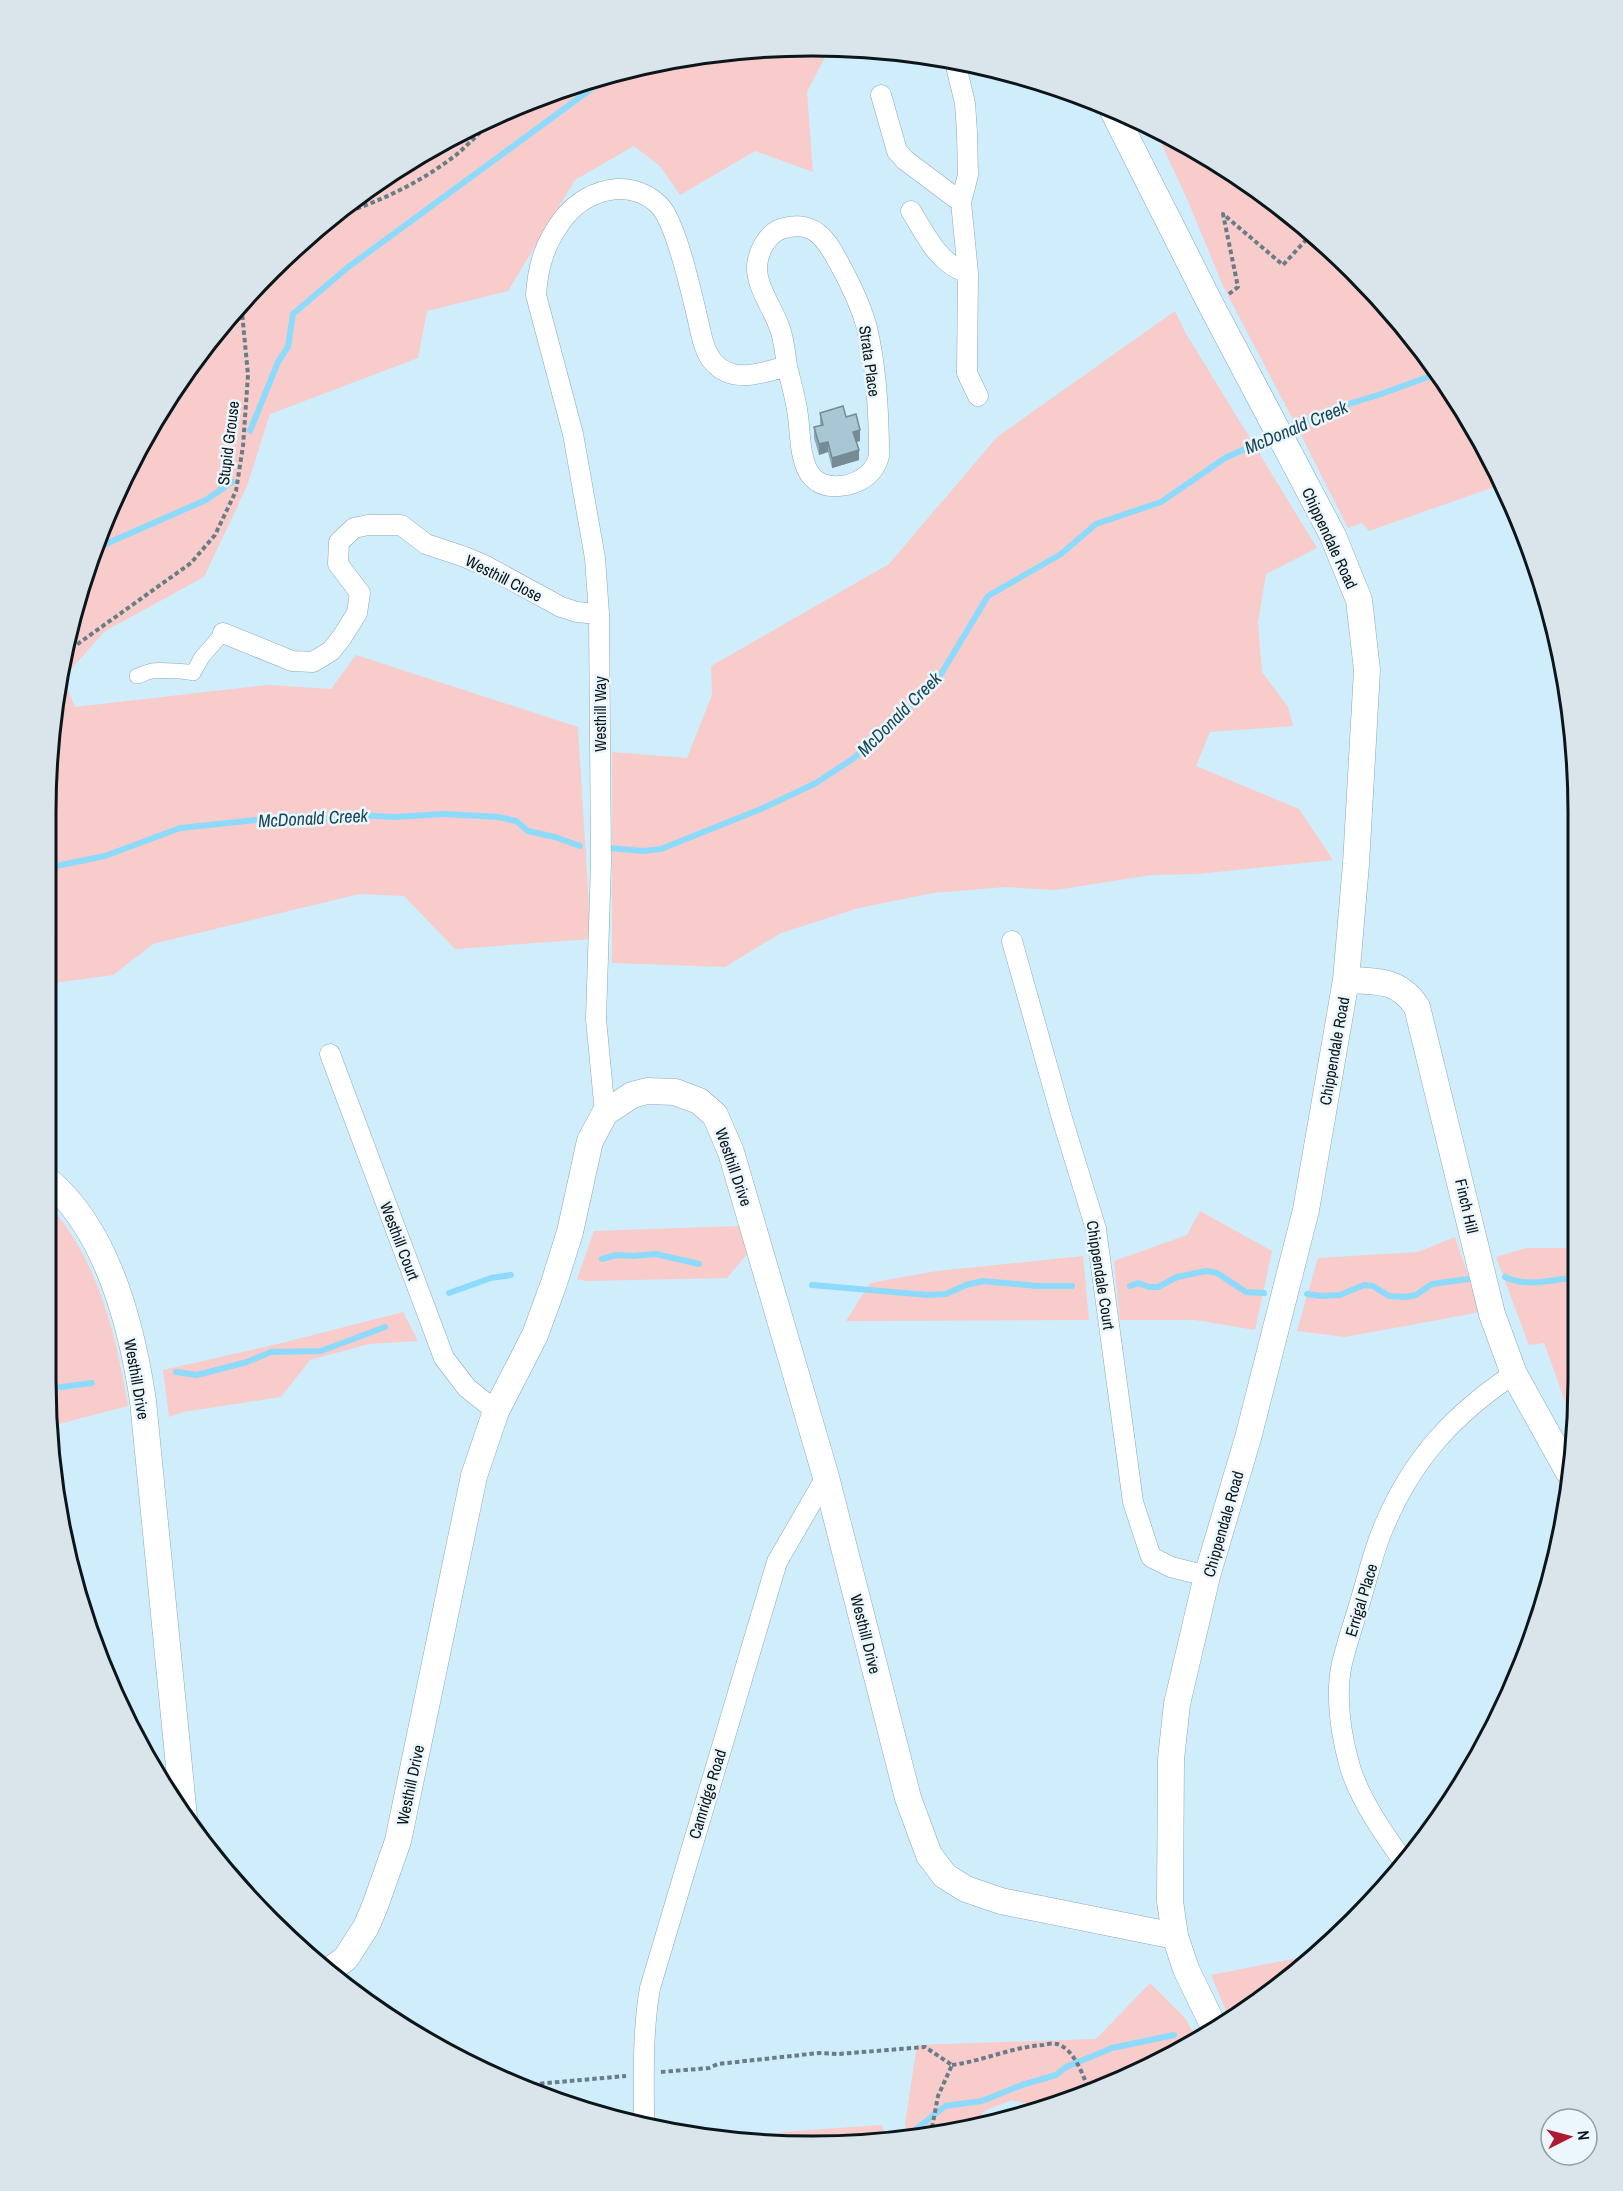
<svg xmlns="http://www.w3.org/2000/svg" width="1623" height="2191" viewBox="0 0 1623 2191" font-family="'Archivo Narrow',sans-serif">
	<rect width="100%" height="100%" fill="#cfedfb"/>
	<path fill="#f8ccca" d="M762,47l67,2 -22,43 6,80 -58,-21 -75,44 -20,-29 -26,-20 -59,34 -67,111 -81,20 -9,47 -148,56 -23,72 -43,91 -99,54 -42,47 12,29 193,-22 63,4 25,-34 222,72 13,212 -136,10 -51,-53 -45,-2 -206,50 -40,31 -67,9 1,-222 24,-149 32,-95 71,-132 95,-116 76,-67 128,-79 140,-53z
		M1155,130l40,18 122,87 103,110 80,140 -131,46 -7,-8 -14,5 -47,-93 -78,-149 -35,-85z
		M1175,311l10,21 132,216 -51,26 -8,48 4,50 26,35 5,19 -83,6 -14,34 103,43 34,51 -135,14 -47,1 -95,15 -51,-3 -72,6 -74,15 -78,25 -56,34 -113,-4v-211l75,6 25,-63 -1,-29 178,-102 108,-127z
		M45,1201c52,54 71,133 83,205l-77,20 -6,-47z
		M1200,1211l72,40 -17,79 -60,-10h-75l-6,-59 73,-26z
		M739,1226l8,28 -20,24 -141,3 -9,-2 17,-48z
		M1455,1237l26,75 -136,25 -48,-6 21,-73 100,-6z
		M1527,1248h48l1,184 -32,-89 -15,2 -33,-88z
		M1083,1256l6,64 -243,1 24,-38 67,-12z
		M403,1312l15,29 -49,3 -59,16 -29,37 -98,15 -14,5 -6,-47 119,-27z
		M1313,1955l-35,33 -50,28 -17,-41z
		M1150,1983l35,35 10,18 -91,52 -60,20 -32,-8 -26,10 -18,17 -60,10 -3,-13 12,-79 179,-6z
		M882,2125l4,15 -24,4 -88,-5 6,-7z"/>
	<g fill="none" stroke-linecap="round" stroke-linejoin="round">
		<path stroke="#8cdbfd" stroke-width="6" d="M250,431l28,-69 10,-15 5,-33 54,-46 270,-198
			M1286,431l50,-23 45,-14 55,-20
			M92,550l114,-50 26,-18
			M608,848l36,3 17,-2 100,-40 55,-26 38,-25 51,-46 36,-38 47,-78 73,-42 35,-30 65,-22 64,-44 49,-22
			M46,868l59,-12 75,-28 115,-12 21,3 43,-4 34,2 52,-3 53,3 18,4 12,10 27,6 25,9
			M602,1259l14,-4 17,1 23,-2 43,10
			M1505,1277c23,11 46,2 70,1
			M812,1285l116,10 18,-1 20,-9 17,-4 54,5h35
			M1130,1286l8,-3 11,4h9l19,-10 29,-6 11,2 29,19 18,1
			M449,1293l42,-15 20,-3
			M1307,1294l14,2 19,-1 24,-10 9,1 16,10 16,1 11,-2 16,-11 37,-5
			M176,1372l21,3 50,-13 24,-10 50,-1 64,-24
			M46,1389l46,-6
			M914,2131l31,-25 37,-5 40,-16 34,-10 10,-8 46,-19 62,-13"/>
		<g stroke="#8da9b7" stroke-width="16">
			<path id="pedestrian" d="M137,676c4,-1 10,-4 15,-5 6,-1 36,0 41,2l9,-16 21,-24"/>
		</g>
		<g stroke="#8da9b7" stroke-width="21">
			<path id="minor" d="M955,62l10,41 2,29 1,43 -7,27 7,71 -1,100 11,23
				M881,95l16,56 8,9 56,42
				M911,211c15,24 27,53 57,62
				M223,633l69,28 21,1 18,-11 11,-14 15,-24 3,-20 -22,-29 1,-22 15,-14 14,-3h33l25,19 39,13 21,9 75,41 16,5 22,2
				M1012,941l49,174 35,114 37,273 18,55 20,10 36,9
				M330,1054l114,304 23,30 29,23
				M605,1113l-9,-94 5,-157 -2,-248 -4,-56 -22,-124 -37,-139c2,-30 9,-52 27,-76 13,-17 32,-28 54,-30 15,-1 31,5 42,16 17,17 32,86 38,111 4,16 6,35 17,47 20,21 48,10 73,3 -2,-13 -3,-28 -8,-40 -7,-19 -23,-40 -22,-60 1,-14 10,-32 24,-37 33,-11 46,11 59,36 11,20 21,41 27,63 9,38 12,89 12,128 -4,16 -16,25 -32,29 -49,9 -45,-37 -49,-69 -2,-17 -7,-33 -11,-50
				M1404,1862c-20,-28 -44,-62 -54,-95 -9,-32 -15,-71 -8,-104 5,-20 12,-41 18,-61 8,-26 14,-54 25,-78 28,-66 70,-111 129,-150
				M644,2125c0,-46 -2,-91 6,-137l127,-426 49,-85"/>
		</g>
		<g stroke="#8da9b7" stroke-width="27">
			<path id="tertiary" d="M1113,111l98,194 122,231 26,64 8,70 -11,194 -10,116 -40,230 -58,228 -41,138 -30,128 -6,55 -1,142 5,35 11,33 27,56
				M1346,980c30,1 53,-1 71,27l75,307 22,60 54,97
				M46,1179c61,49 86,148 97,222l41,416
				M329,1971l17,-13 20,-31 9,-21 23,-65 76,-365 22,-65 39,-76 19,-52 16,-51 20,-91 15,-28 27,-18 15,-4 28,1 24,9 16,14 16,37 95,325 82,321 21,57 16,21 21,13 35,12 174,35"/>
		</g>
		<path stroke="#697d87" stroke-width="4" stroke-dasharray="4.5 3" stroke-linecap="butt" d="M328,218c47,-14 89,-33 128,-63 15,-13 29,-28 44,-41
			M1317,235l3,3
			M1229,294l9,-7 -15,-73 60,51 23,-25 3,-10
			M65,653l126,-90 24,-28 21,-44 7,-45 5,-71 -6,-63 1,-11
			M952,2065c31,-4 60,-18 91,-20 4,-1 10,-2 14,-1 18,5 27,34 33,49
			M661,2072l48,-4 9,-4 101,-11 19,1 87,-7 27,18 -14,31 -7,37
			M525,2085l101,-9"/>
		<use href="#pedestrian" stroke="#fff" stroke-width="15"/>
		<use href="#minor" stroke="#fff" stroke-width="20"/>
		<use href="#tertiary" stroke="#fff" stroke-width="26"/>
	</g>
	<path fill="#90aab6" d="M820,413l26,4 14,24 -4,1 3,18 -27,8 -4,-16 -9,3 -5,-17v-11l6,-2z"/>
	<path fill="#768b94" d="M860,430v11l-7,2v-11z
		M828,442v10l-9,3v-11z
		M859,450v10l-27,8v-10z"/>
	<path fill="#a8c6d4" stroke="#768b94" stroke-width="1.5" d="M843,406l3,11 10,-3 4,16 -7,2 6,18 -27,8 -4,-16 -9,2 -5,-17 9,-2 -3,-12z"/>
	<g text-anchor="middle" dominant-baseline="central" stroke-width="5" stroke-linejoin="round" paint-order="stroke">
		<g font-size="16" fill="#0b161b" stroke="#ebf7fd">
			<text transform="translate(870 361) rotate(82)">Strata Place</text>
			<text transform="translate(228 443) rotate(-83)">Stupid Grouse</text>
			<text transform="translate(1330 538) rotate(65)">Chippendale Road</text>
			<text transform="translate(504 578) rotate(27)">Westhill Close</text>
			<text transform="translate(600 714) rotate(-90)">Westhill Way</text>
			<text transform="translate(1334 1051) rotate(-80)">Chippendale Road</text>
			<text transform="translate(734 1167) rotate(71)">Westhill Drive</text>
			<text transform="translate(1467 1206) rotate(77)">Finch Hill</text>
			<text transform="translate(400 1241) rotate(69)">Westhill Court</text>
			<text transform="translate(1101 1275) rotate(81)">Chippendale Court</text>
			<text transform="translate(137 1379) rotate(80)">Westhill Drive</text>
			<text transform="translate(1223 1524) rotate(-74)">Chippendale Road</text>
			<text transform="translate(1361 1600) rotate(-73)">Errigal Place</text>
			<text transform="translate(866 1634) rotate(76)">Westhill Drive</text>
			<text transform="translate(410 1785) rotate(-78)">Westhill Drive</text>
			<text transform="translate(707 1794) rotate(-73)">Camridge Road</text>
		</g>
		<g font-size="18" font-style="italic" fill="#194658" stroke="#ebf7fd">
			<text transform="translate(1296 427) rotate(-23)">McDonald Creek</text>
			<text transform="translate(899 714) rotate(-45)">McDonald Creek</text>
			<text transform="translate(313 818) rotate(-3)">McDonald Creek</text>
		</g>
	</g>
	<path d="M0 0H1623V2191H0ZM812 56H812A756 756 0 0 1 1568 812V1380A756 756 0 0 1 812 2136H812A756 756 0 0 1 56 1380V812A756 756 0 0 1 812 56Z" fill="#d9e5eb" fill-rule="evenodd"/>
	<path fill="none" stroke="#0b161b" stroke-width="3" d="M812 56H812A756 756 0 0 1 1568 812V1380A756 756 0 0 1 812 2136H812A756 756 0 0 1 56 1380V812A756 756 0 0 1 812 56Z"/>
	<g transform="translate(1569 2137) rotate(84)"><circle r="28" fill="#ebf7fd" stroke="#919da3" stroke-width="1.5"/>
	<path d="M0-4.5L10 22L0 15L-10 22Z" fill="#ae1a31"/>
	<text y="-9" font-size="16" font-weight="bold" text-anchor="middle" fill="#0b161b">N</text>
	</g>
</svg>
